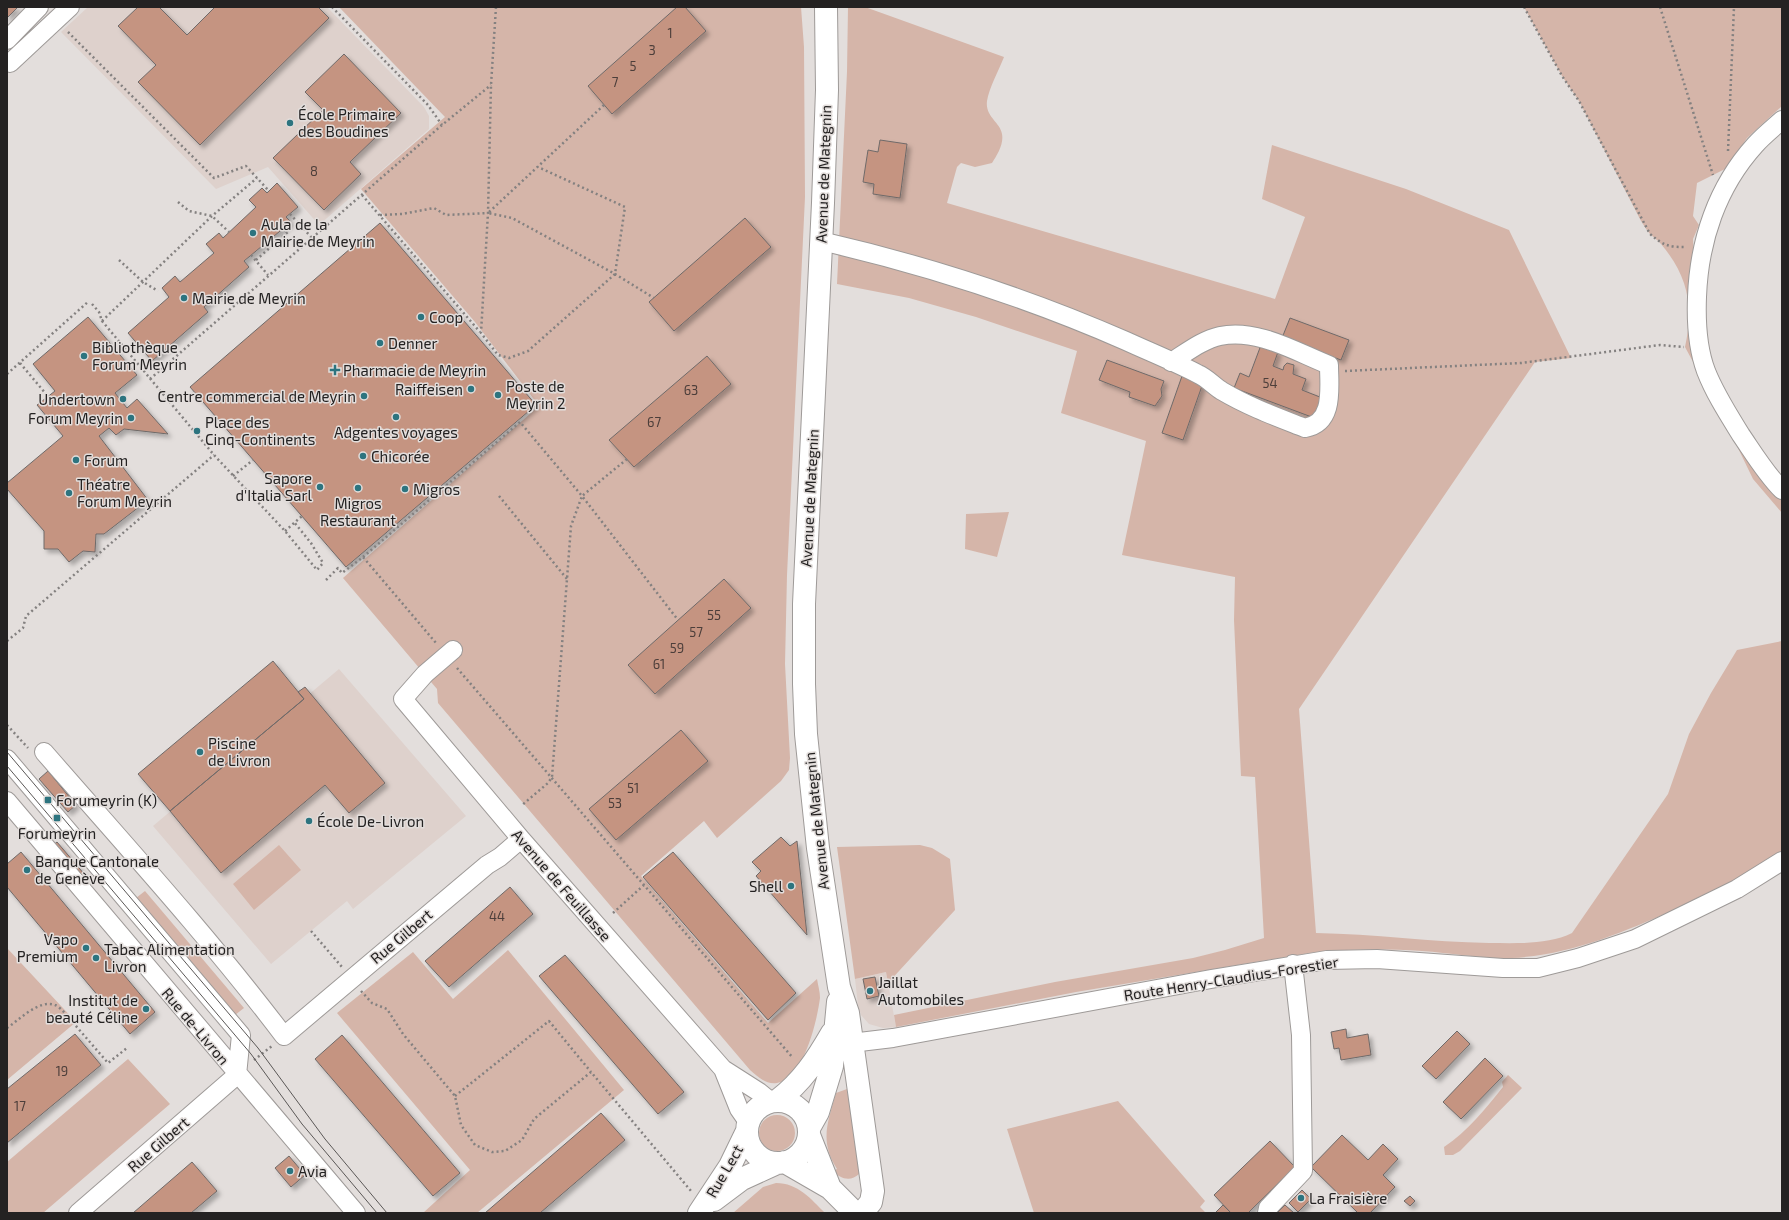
<svg xmlns="http://www.w3.org/2000/svg" width="1789" height="1220" viewBox="0 0 1789 1220" font-family="'Exo 2',sans-serif">
	<defs>
		<filter id="shadow"><feDropShadow dx="3.5" dy="3.5" stdDeviation="2" flood-color="#0004"/></filter>
	</defs>
	<rect width="100%" height="100%" fill="#e3dedc"/>
	<path fill="#ded1cc" d="M88,7h239l97,100 5,9v13l-110,96 -51,-58 -52,22 -155,-157z
		M339,669l127,147 -113,93 -6,-8 -76,63 -118,-138z
		M886,972l10,55 -13,1 -14,-4 -8,-9 -3,-10 -3,-26z"/>
	<path fill="#d5b5a9" d="M339,7h462l3,40 1,150 -18,378 -2,89 5,94 -1,12 -8,11 -64,57 -13,-17 -63,55 127,147 49,-44c1,6 3,13 3,19 -3,23 -16,80 -43,85 -11,2 -20,-7 -27,-13l-312,-367 -1,-14 -94,-111 196,-172 -64,-84 -114,-133 84,-72z
		M848,7h17l139,50c-5,13 -15,31 -17,44 -2,16 13,21 15,33 2,10 -5,21 -10,29l-17,4 -14,-4 -4,4 -10,36 328,96 30,-82 -43,-18 10,-54 134,44 103,41 62,128 -36,4 -236,347 17,224c58,1 115,9 173,10 26,0 59,2 83,-10l96,-139 21,-60 22,-41 26,-43 45,-9v209c-33,24 -71,43 -108,60 -53,23 -104,45 -162,48 -30,1 -60,-5 -90,-7 -35,-2 -71,-2 -106,1l-240,40 -180,35 -2,-12 161,-33 138,-24 32,-8 39,-12 -9,-161 -14,-1 -7,-156 1,-43 -113,-22 24,-114 -85,-28 16,-62 -101,-34 -67,-19 -72,-14 10,-212z
		M1524,7h258v99l-35,32 -20,30 -30,15 -4,33 6,9 -6,14 6,134 -14,-26c9,-41 3,-71 -24,-103 -3,-4 -8,-7 -11,-10 -4,-4 -6,-9 -9,-13l-62,-120 -17,-25z
		M1721,413l47,73 14,14v13l-29,-34z
		M1009,512l-12,45 -32,-8 1,-35z
		M279,845l22,25 -47,40 -21,-26z
		M920,845l12,3 18,11 5,51 -67,73 -2,-11 -31,7 -18,-132z
		M145,891l99,117 -9,7 -99,-117z
		M7,948l69,74 -69,58z
		M508,950l116,140 -147,123h-54l47,-43 -133,-157 76,-61 40,47z
		M128,1059l42,45 -127,109h-36v-51z
		M1508,1075l14,13 -62,63 -7,4h-8l-1,-8c24,-16 41,-38 59,-60l-1,-5z
		M847,1089l13,79 -1,6c-8,8 -19,5 -26,-3l4,-2c-18,-28 -9,-47 -1,-76z
		M1118,1101l87,100 -5,6 6,6h-172l-27,-84z
		M759 1133a18 18 0 1 1 36 0a18 18 0 1 1-36 0Z
		M776,1183c22,0 35,16 49,30h-92l30,-26z"/>
	<path fill="#c59481" stroke="#6f6a69" filter="url(#shadow)" d="M7,7h11l-11,11z
		M138,7h21l28,28 28,-28h103l11,11 -129,127 -62,-63 18,-17 -38,-39z
		M677,7h8l21,24 -94,83 -24,-28z
		M344,54l57,59 -51,49 11,12 -37,36 -51,-52 50,-48 -18,-18z
		M880,140l27,4 -7,54 -27,-4 1,-10 -11,-2 5,-32 10,2z
		M277,183l21,24 -12,10 5,5 -47,39 5,6 -45,40 4,5 -56,49 -24,-28 41,-36 -7,-9 13,-12 5,6 34,-29 -8,-9 13,-11 4,5 33,-31 -7,-7 13,-12 5,5z
		M745,218l26,29 -97,84 -25,-29z
		M380,223l156,182 -190,162 -156,-180z
		M88,317l49,58 -22,18 12,15 10,-9 31,35 -44,-5 -8,6 -7,-7 -10,8 49,64 -44,34h-8l-1,18 -12,-1 -14,11 -11,-13h-14v-18l-37,-42v-6l56,-47 -26,-31 18,-14 -22,-27z
		M1290,318l59,22 -8,20 -59,-22z
		M1261,345l17,7 -5,14 10,4 1,-4 3,-3 7,2 -1,9 13,5 -4,11 23,9 -8,20 -83,-31 6,-15 9,4z
		M707,356l24,28 -97,83 -25,-27z
		M1107,360l57,21 -3,8 1,7 -7,10 -26,-9 1,-5 -31,-12z
		M1182,376l21,7 -20,57 -21,-7z
		M724,579l27,29 -96,86 -27,-29z
		M273,661l31,38 -134,112 -32,-37z
		M305,687l80,96 -36,30 -24,-28 -104,88 -51,-62 134,-112 -6,-7z
		M681,730l27,31 -92,79 -27,-31z
		M48,771l28,34 -8,7 -29,-33z
		M781,837l9,9 7,-5 10,94 -51,-59 5,-5 -9,-9z
		M57,842l28,33 -5,5 -28,-34z
		M21,852l134,160 -25,22 -123,-147v-23z
		M673,852l123,141 -28,27 -125,-143z
		M510,887l23,27 -84,73 -24,-26z
		M565,955l119,137 -26,22 -119,-138z
		M875,977l4,19 -12,3 -4,-20z
		M1346,1029l1,9 21,-4 3,21 -30,5 -2,-12 -5,1 -3,-17z
		M1457,1031l13,13 -34,35 -14,-13z
		M75,1034l26,31 -94,78v-54z
		M342,1035l118,138 -27,23 -118,-137z
		M1485,1058l18,18 -42,43 -18,-17z
		M601,1113l24,27 -85,73h-55z
		M1342,1135l26,25 15,-16 15,15 -15,16 12,12 -25,26h-12l-47,-46z
		M1270,1141l25,26 -47,46h-17l-17,-18z
		M289,1156l16,19 -14,12 -16,-19z
		M192,1162l25,29 -26,22h-58z
		M1302,1190l9,9 -13,13 -9,-9z
		M1410,1196l5,5 -5,5 -6,-5z
		M1223,1205l8,8h-16z
		M1285,1205l9,8h-17z"/>
	<g fill="none" stroke-linecap="round" stroke-linejoin="round">
		<g stroke="#9e9a98" stroke-width="20">
			<path id="minor" d="M7,40l32,-33
				M10,63l60,-56
				M1782,120c-9,8 -19,16 -27,25 -38,42 -56,96 -58,152 -1,25 0,50 9,74 9,23 22,43 35,64 13,19 25,39 41,55
				M821,241c104,24 207,57 305,100 24,11 49,21 72,33 9,4 16,12 24,17 27,16 55,26 83,37 30,-5 24,-41 24,-63 -33,-13 -72,-37 -109,-29 -18,4 -34,17 -49,26
				M453,650l-28,24 -22,25 118,140 202,230 36,23 11,9
				M44,752c81,93 165,185 240,284l203,-171 13,-8 21,-18
				M7,759l234,276 -4,40
				M7,801l349,412
				M851,1043l42,-5 318,-59 116,-19 50,-1 126,9h35l40,-10 57,-19 102,-50 45,-28
				M723,1069l16,40 9,13
				M78,1213l159,-138
				M1267,1213l1,-5 35,-37 -2,-136 -8,-71"/>
		</g>
		<g stroke="#9e9a98" stroke-width="24">
			<path id="major" d="M826,7l1,83 -4,113 -19,401v80l2,50 12,114 21,139 9,26 25,178 -2,11 -9,11
				M778,1100c24,-18 39,-41 54,-67
				M747 1132a31 31 0 1 1 62 0a31 31 0 1 1-62 0Z
				M809,1128l9,-16 14,-46 6,-64
				M809,1135l21,53
				M785,1162l45,26 25,25
				M714,1200l28,-21 35,-16
				M699,1213l31,-47 17,-35"/>
		</g>
		<path stroke="#848180" stroke-width="2.5" stroke-dasharray="2 3" stroke-linecap="butt" d="M332,7l96,98 14,20
			M496,7l-5,78 -3,128 -7,120 17,22 11,3 19,-7 87,-77 10,-67 -87,-40
			M1524,7l38,69 17,25 71,133c14,12 19,13 36,13
			M1660,7l53,168
			M68,32l146,146 32,-12 23,25
			M604,105l-116,108 24,5 103,56 39,24
			M1728,151l6,-144
			M362,195l118,137
			M178,202l11,9 23,5 17,16
			M290,214l22,24
			M380,215l22,-1 32,-6 12,7 42,-2
			M251,255l17,20
			M119,260l24,22 15,9
			M256,260l34,-30
			M92,304l7,8 3,9 112,134 71,76 32,39 6,-7 -12,-20 -17,-21
			M102,321l110,-105 45,-38
			M20,363l26,31
			M1345,371l176,-8 139,-18 24,2
			M7,374l82,-73
			M150,379l292,-254 49,-40
			M627,459l-45,37 96,124
			M233,476l20,-16
			M499,496l68,83
			M285,531l17,-15
			M363,557l157,-135 62,74 -11,30 -19,251 -4,6 -27,23
			M326,580l12,-12 4,5 21,-16 73,86
			M7,641l16,-13 3,-12 188,-161
			M457,668l336,390
			M7,725l21,23
			M613,913l31,-28
			M311,931l31,36
			M361,991l11,12 15,6 16,25 52,62 6,29 14,20 17,7 13,-1 17,-11 12,-21 57,-47 100,119
			M7,1028c12,-8 32,-29 48,-23 3,1 6,4 8,6l45,52 19,-15
			M254,1060l18,-14
			M455,1096l94,-75 42,51"/>
		<use href="#minor" stroke="#fff" stroke-width="18"/>
		<use href="#major" stroke="#fff" stroke-width="22"/>
		<path stroke="#5b5857" stroke-width="1" d="M7,752l251,296 67,91 62,74
			M7,766l244,288 51,70 75,89"/>
	</g>
	<g fill="#2d747f" stroke="#e3dedc" stroke-width="1.5">
		<circle cx="290" cy="123" r="4"/>
		<circle cx="253" cy="233" r="4"/>
		<circle cx="184" cy="298" r="4"/>
		<circle cx="421" cy="317" r="4"/>
		<circle cx="380" cy="343" r="4"/>
		<circle cx="84" cy="356" r="4"/>
		<path d="M333 364h4v4h4v4h-4v4h-4v-4h-4v-4h4z"/>
		<circle cx="471" cy="389" r="4"/>
		<circle cx="498" cy="395" r="4"/>
		<circle cx="364" cy="396" r="4"/>
		<circle cx="123" cy="399" r="4"/>
		<circle cx="396" cy="417" r="4"/>
		<circle cx="131" cy="418" r="4"/>
		<circle cx="197" cy="431" r="4"/>
		<circle cx="363" cy="456" r="4"/>
		<circle cx="76" cy="460" r="4"/>
		<circle cx="320" cy="487" r="4"/>
		<circle cx="358" cy="488" r="4"/>
		<circle cx="405" cy="489" r="4"/>
		<circle cx="69" cy="493" r="4"/>
		<circle cx="200" cy="752" r="4"/>
		<rect x="44" y="796" width="8" height="8" rx="2"/>
		<rect x="53" y="814" width="8" height="8" rx="2"/>
		<circle cx="309" cy="821" r="4"/>
		<circle cx="27" cy="870" r="4"/>
		<circle cx="791" cy="886" r="4"/>
		<circle cx="86" cy="948" r="4"/>
		<circle cx="96" cy="958" r="4"/>
		<circle cx="870" cy="991" r="4"/>
		<circle cx="146" cy="1009" r="4"/>
		<circle cx="290" cy="1171" r="4"/>
		<circle cx="1301" cy="1198" r="4"/>
	</g>
	<g text-anchor="middle" dominant-baseline="central" stroke-width="3" stroke-linejoin="round" paint-order="stroke">
		<g font-size="13" fill="#4c3e3a">
			<text x="670" y="33">1</text>
			<text x="652" y="50">3</text>
			<text x="633" y="66">5</text>
			<text x="615" y="82">7</text>
			<text x="314" y="171">8</text>
			<text x="1270" y="383">54</text>
			<text x="691" y="390">63</text>
			<text x="654" y="422">67</text>
			<text x="714" y="615">55</text>
			<text x="696" y="632">57</text>
			<text x="677" y="648">59</text>
			<text x="659" y="664">61</text>
			<text x="633" y="788">51</text>
			<text x="615" y="803">53</text>
			<text x="497" y="916">44</text>
			<text x="62" y="1071">19</text>
			<text x="20" y="1106">17</text>
		</g>
		<g font-size="15" fill="#242222" stroke="#e3dedc" text-anchor="start">
			<text x="298" y="114">École Primaire<tspan x="298" dy="17">des Boudines</tspan></text>
			<text x="261" y="224">Aula de la<tspan x="261" dy="17">Mairie de Meyrin</tspan></text>
			<text x="192" y="298">Mairie de Meyrin</text>
			<text x="429" y="317">Coop</text>
			<text x="388" y="343">Denner</text>
			<text x="92" y="347">Bibliothèque<tspan x="92" dy="17">Forum Meyrin</tspan></text>
			<text x="343" y="370">Pharmacie de Meyrin</text>
			<text x="506" y="386">Poste de<tspan x="506" dy="17">Meyrin 2</tspan></text>
			<text x="463" y="389" text-anchor="end">Raiffeisen</text>
			<text x="356" y="396" text-anchor="end">Centre commercial de Meyrin</text>
			<text x="115" y="399" text-anchor="end">Undertown</text>
			<text x="123" y="418" text-anchor="end">Forum Meyrin</text>
			<text x="205" y="422">Place des<tspan x="205" dy="17">Cinq-Continents</tspan></text>
			<text x="396" y="432" text-anchor="middle">Adgentes voyages</text>
			<text x="371" y="456">Chicorée</text>
			<text x="84" y="460">Forum</text>
			<text x="312" y="478" text-anchor="end">Sapore<tspan x="312" dy="17">d'Italia Sarl</tspan></text>
			<text x="77" y="484">Théatre<tspan x="77" dy="17">Forum Meyrin</tspan></text>
			<text x="413" y="489">Migros</text>
			<text x="358" y="503" text-anchor="middle">Migros<tspan x="358" dy="17">Restaurant</tspan></text>
			<text x="208" y="743">Piscine<tspan x="208" dy="17">de Livron</tspan></text>
			<text x="56" y="800">Forumeyrin (K)</text>
			<text x="317" y="821">École De-Livron</text>
			<text x="57" y="833" text-anchor="middle">Forumeyrin</text>
			<text x="35" y="861">Banque Cantonale<tspan x="35" dy="17">de Genève</tspan></text>
			<text x="783" y="886" text-anchor="end">Shell</text>
			<text x="78" y="939" text-anchor="end">Vapo<tspan x="78" dy="17">Premium</tspan></text>
			<text x="104" y="949">Tabac Alimentation<tspan x="104" dy="17">Livron</tspan></text>
			<text x="878" y="982">Jaillat<tspan x="878" dy="17">Automobiles</tspan></text>
			<text x="138" y="1000" text-anchor="end">Institut de<tspan x="138" dy="17">beauté Céline</tspan></text>
			<text x="298" y="1171">Avia</text>
			<text x="1309" y="1198">La Fraisière</text>
		</g>
		<g font-size="15" fill="#242222" stroke="#e3dedc">
			<text transform="translate(823 174) rotate(-88)">Avenue de Mategnin</text>
			<text transform="translate(809 498) rotate(-87)">Avenue de Mategnin</text>
			<text transform="translate(816 821) rotate(-96)">Avenue de Mategnin</text>
			<text transform="translate(562 885) rotate(49)">Avenue de Feuillasse</text>
			<text transform="translate(401 936) rotate(-40)">Rue Gilbert</text>
			<text transform="translate(1231 978) rotate(-9)">Route Henry-Claudius-Forestier</text>
			<text transform="translate(196 1026) rotate(50)">Rue de-Livron</text>
			<text transform="translate(158 1144) rotate(-41)">Rue Gilbert</text>
			<text transform="translate(724 1171) rotate(-60)">Rue Lect</text>
		</g>
	</g>
	<rect width="1789" height="1220" fill="none" stroke="#242222" stroke-width="16"/>
</svg>
